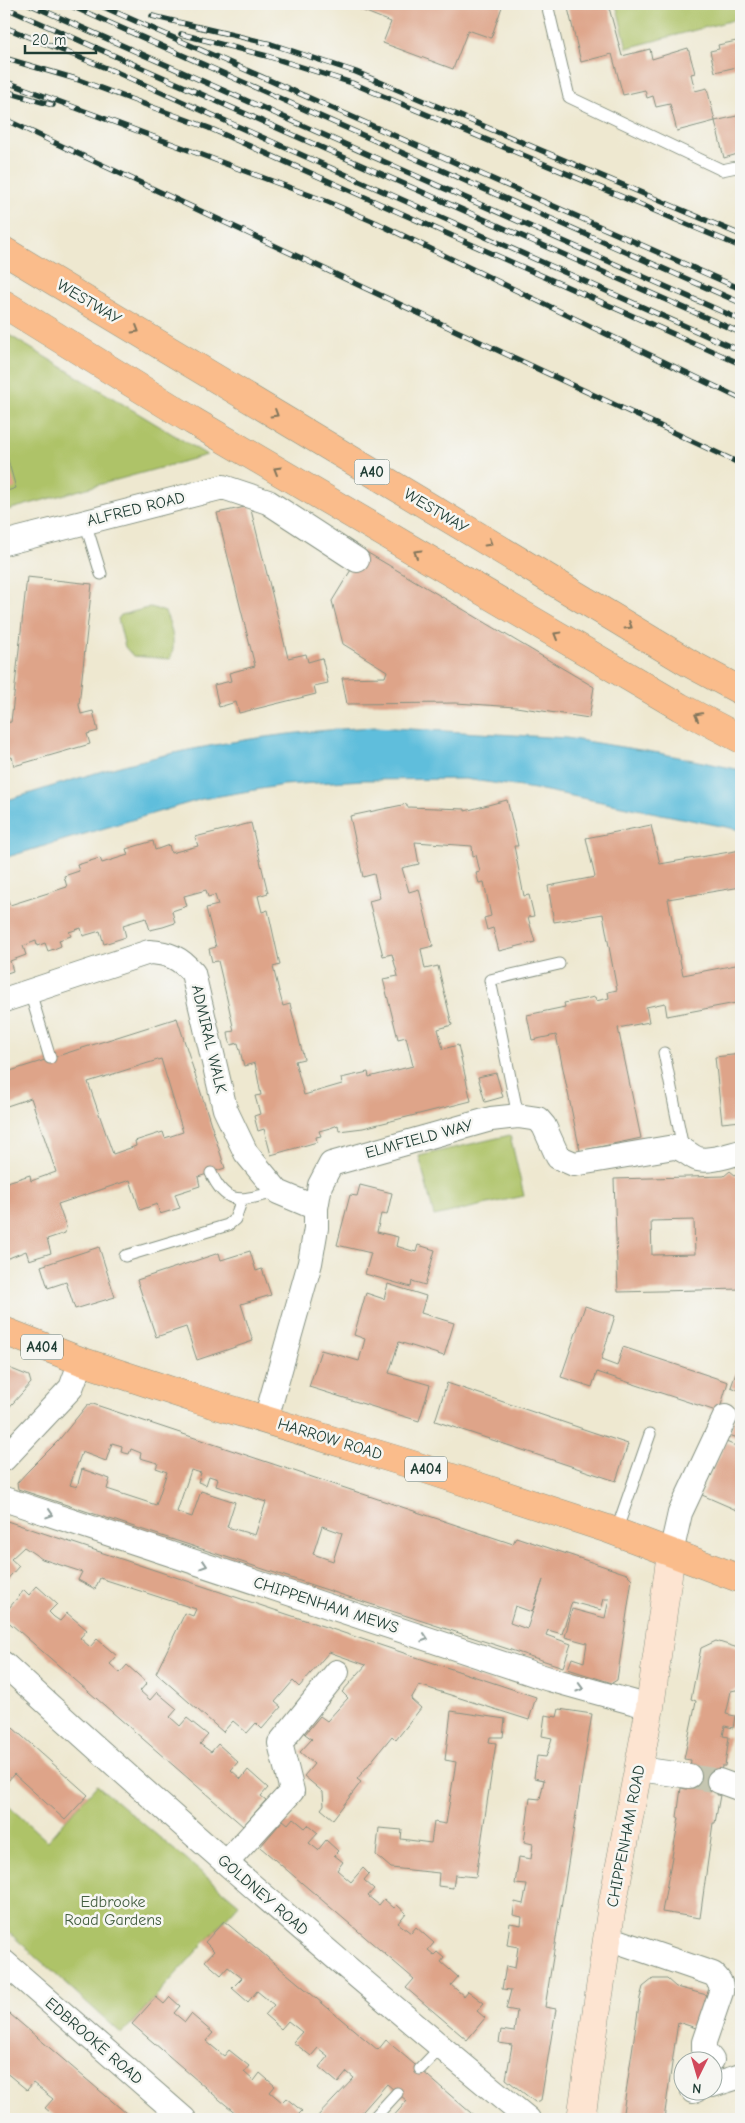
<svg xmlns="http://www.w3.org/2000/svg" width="745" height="2123" viewBox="0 0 745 2123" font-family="'Comic Neue',sans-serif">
	<rect width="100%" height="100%" fill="#f6f6f2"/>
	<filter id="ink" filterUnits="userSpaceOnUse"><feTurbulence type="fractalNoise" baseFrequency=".02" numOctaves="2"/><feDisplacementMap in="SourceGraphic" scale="10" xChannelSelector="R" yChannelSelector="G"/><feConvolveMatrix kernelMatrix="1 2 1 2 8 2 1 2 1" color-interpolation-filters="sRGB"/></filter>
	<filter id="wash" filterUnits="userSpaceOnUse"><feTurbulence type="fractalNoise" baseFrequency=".0096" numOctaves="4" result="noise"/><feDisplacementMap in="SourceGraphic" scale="20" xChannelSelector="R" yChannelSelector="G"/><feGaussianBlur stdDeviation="1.12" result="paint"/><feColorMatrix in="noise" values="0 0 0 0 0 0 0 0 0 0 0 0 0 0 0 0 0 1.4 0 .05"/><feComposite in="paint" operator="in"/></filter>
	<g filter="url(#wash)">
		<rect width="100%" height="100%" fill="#eee8d0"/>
		<path fill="#aec367" stroke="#66804e" d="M616,4h125v14l-114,30z
			M4,332l203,123 -203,56z
			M151,607l14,5c6,12 12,34 5,47l-37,-3 -8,-9 -7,-28 3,-4z
			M510,1135l14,61 -90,20 -15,-60z
			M97,1785l142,119 -117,130 -118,-106v-126l43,39z"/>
		<path fill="#5ebedc" stroke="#3e7e88" d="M376,727l190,11 93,15 82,17v60l-199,-40 -77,-11 -102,1 -79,5 -82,14 -198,59v-57c35,-10 70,-22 105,-32 87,-24 177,-38 267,-42z"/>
		<g id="blocks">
			<path fill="#dea489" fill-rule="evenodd" d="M346,4h157l-12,34 -23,-8 -15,39 -70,-26 8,-21z
				M567,4h41l14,52 28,-7 2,10 36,-11 7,25 -4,1 4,17 12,-3 8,33 26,-6v38l-17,5 -9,-37 -38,10 -7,-27 -14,3 -3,-11 -6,2 -2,-8 -22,5 -11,-41 -31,8z
				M741,40v26l-26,6 -5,-21 9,-2 -1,-4z
				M4,446l12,42 -12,4z
				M250,506l38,152 18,-4 2,8 14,-4 6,25 -14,3 2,8 -77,19 -3,-11 -17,5 -5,-22 17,-4 -2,-8 26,-7 -38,-153z
				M363,550l231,137 -5,31 -73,-11 -60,-4 -109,1 -5,-26 43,-1 2,-6 -44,-27 -11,-43z
				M27,577l65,7 -13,121 2,9 12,-3 5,20 -11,3 3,10 -76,22 -2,-9 -8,2v-36l7,-1z
				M507,800l11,46h-4l10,50 5,-1 5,21 -6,1 7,25 -36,9 -6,-23 -6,2 -3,-12 7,-2 -7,-34 -5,1 -3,-10 4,-1 -4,-17 -3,1 -1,-10 -57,-4 4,22 -17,4 7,24 10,-3 14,57 -12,3 4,20 13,-3 14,59 -14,4 5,20 15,-4 13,56 -108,27 -24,3 -1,-6 -8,3 -11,3 2,5 -5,1 1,5 -46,13 -7,-26 -6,2 -4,-15 6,-2 -5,-18 6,-1 -6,-32 -11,3 -6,-23 -7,2 -2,-6 -1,-7 6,-1 -6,-28 -10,-42 -6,1 -3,-13 7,-2 -10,-39 12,-3 -3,-10 -7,2 -2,-7 -22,6 3,10 -15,5 3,12 -12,4 -13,3 -4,-12 -23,7 3,12 -22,7 -4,-13 -17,5 -2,-8 -12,4 2,4 -12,4 2,6 -7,3 -6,2 -3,-8 -8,3 -1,-5 -13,5 3,9 -16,6 3,10 -9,3v-82h1l5,13 57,-18 -3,-11 15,-5 -2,-6 23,-7 2,5 26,-8 -2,-6 27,-8 2,9 14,-5 2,8 27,-7 -3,-9 56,-14 17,70 -10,3 4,16 6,-2 12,55 -7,2 6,24 4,15 7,-2 14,55 -9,2 9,34 38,-11 -1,-6 27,-6 1,5 44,-11 -7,-29 -8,2 -15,-60 15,-3 -6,-22 -9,2 -14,-55 11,-3 -3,-11 -3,-13 -11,3 -13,-61 57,-12v3l58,2v2z
				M651,825l9,39 81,-14v37l-73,12 15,76 58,-11v38l-74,14 -2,-13 -19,4 3,15 -31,6 23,110 -61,13 -24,-116 -24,5 -5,-25 38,-8 -1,-4 31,-6 1,4 13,-3 -1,-6 9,-2 -14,-76 -49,8 -6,-36 47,-9 -9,-39z
				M177,1018l48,150 -27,9 2,9 -25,8 5,14 -20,6 -3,-10 -17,6 -10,-30 -72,24 8,23 -1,6 -18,6 4,14 -22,7 -3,-9 -22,9v-77l26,-8 1,6 25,-9 -25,-74 -27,9v-34zM161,1059l22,73 -18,6 -2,-6 -28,9 1,5 -23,8 -25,-72z
				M741,1054v67l-19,2 -7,-66z
				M496,1073l7,24 -18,5 -7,-25z
				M730,1171l11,9 -2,10 2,99 -123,3 -4,-113 110,-3zM694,1220l1,34 -43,1 -1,-34z
				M360,1185l32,8 -5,22 -6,-1 -4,18 21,5 -2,9 20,6 2,-7 17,5 -10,35 -13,-4 -1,6 -46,-13 6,-21 -34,-8 13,-50 7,1z
				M99,1247l16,50 -40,12 -9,-27 -18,6 -7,-22z
				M250,1251l6,20 6,-2 9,26 -30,9 12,37 -56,19 -11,-33 -30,10 -19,-57 82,-27 2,7z
				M388,1284l38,12 -5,17 33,10 -10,33 -45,-14 -10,31 41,12 -11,36 -110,-34 12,-37 38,11 6,-22 -11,-4 12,-42 18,6z
				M585,1306l30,10 -14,44 16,6 6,-19 105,35 -9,30 -122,-40 -5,15 -31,-10z
				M741,1359v32l-10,-4z
				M4,1366l25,10 2,7 -27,30z
				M447,1383l181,61 -12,37 -181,-60z
				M93,1404l420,140 3,-7 111,37 5,5 -15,101 -5,3 -44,-14 4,-11 12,4 3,-19 -22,-6 7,-28 33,9 4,-19h-5l-3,11 -29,-8 -10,32 -14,-4 -2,5 25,9 -8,23 -545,-178 -1,-6 10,-11 31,-31 29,-36zM112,1443l10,3 -1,6 8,2 2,-5 10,4 -1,5 18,5 -2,5 11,4 -11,33 -49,-16 3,-10 -28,-10 -5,18 -7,-2 12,-33 24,9zM191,1470l10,3 -3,9 8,3 3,-9 9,3 -2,7 50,16 -11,33 -28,-8 8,-25 -34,-11 -9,26 -15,-5zM322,1526l20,7 -9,28 -20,-7zM543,1580l-16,49 -17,-6 5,-17 17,6z
				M735,1417l6,2v20l-12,-4z
				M726,1442l15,6v64l-39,-17z
				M4,1520l532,177 -7,23 -110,-35 -8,14 10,9 -25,32 -4,-4 -35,43 4,3 -28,37 -12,-10 3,-4 -1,-13 -19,-16 10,-12 -14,-12 12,-13 -7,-5 15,-18 7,5 21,-23 -6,-6 24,-27 -37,-13 -30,35 -6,-6 -18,21 6,5 -19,22 -6,-6 -9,10 -14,-12 -10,11 -67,-59 29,-60 8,3 3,-7 -96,-31 -5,11 -17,-9 4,-8 -40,-13 -18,-12 -13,12 8,7 -15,17z
				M37,1586l20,18 -8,8 5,5 6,4 7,-8 20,17 -7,8 10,9 7,-8 20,17 -7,8 10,9 7,-8 20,18 -7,8 10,9 7,-8 20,17 -7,8 10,9 7,-8 21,17 -8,9 11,8 7,-8 20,18 -7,8 10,9 7,-9 20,18 -7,8 5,4 -23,26 -239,-208v-4l20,-24 5,5z
				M716,1641l25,8v40l-10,2 -3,15 -2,8 9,2 -2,12 -8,-2 -2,10 6,1 -4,29h-3l-5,29h3l-5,28h-2l-13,95 -38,-6 17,-94 -2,-1 4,-29 6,1 4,-29 -7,-1 12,-58 -5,-2 10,-51z
				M559,1709l33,5 -47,293 11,2 -15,91 -6,2 -29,-23 6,-34 -13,-2 2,-13 13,2 3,-21 -11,-2 5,-19 -9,-1 4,-23 9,2 3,-21 -11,-2 3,-22 11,2 1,-8 -9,-2 2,-13 8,2 4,-19 -12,-1 4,-27 12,2 2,-15 -9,-2 6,-44 10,1 4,-19 -10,-2 3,-22 9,1 6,-19 -10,-2 3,-21 12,2z
				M451,1711l54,8 -2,18h-13l-1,5 7,1 -20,134 -21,-2 -2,13 -15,-2 1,-13 -48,-5 -15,-13 3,-27 23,2 -1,9 30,4 3,-21 12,2 10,-62 -11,-2z
				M4,1720l84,75 -23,25 -51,-46 -7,8 -3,-3 1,-12 -1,-1z
				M293,1818l12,10 3,-3 10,8 -9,10 9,7 8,-10 12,11 -4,4 9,7 -6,8 14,12 12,-14 6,6 -5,6 10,9 -6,7 11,9 5,-6 10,9 3,-3 9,8 -8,10 13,10 5,-6 18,16 -6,7 6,5 3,-3 7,6 -3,4 17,15 -7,8 13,11 4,-5 16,12 -7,8 8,7 -18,22 -61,-52 8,-9 -154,-132 23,-27 5,4z
				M224,1921l154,129 8,-10 92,79h-87l16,-18 -20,-17 -31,35h-41l39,-41 -7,-6 -9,11 -19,-16 9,-11 -10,-8 -7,8 -18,-14 9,-10 -14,-11 -7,8 -16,-14 9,-10 -17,-14 -9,11 -16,-14 10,-10 -14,-11 -7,8 -16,-14 9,-10 -9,-9z
				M653,1979h14l9,8 31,8 -11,33 -18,-6 -14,97h-42l18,-121 3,-11z
				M156,1997l8,7 6,-7 10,9 -6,7 11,9 6,-8 22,19 -7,8 18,15 5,-6 20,16 -5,6 10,9 6,-8 15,13 -5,6 12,10 4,-4 16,13 -5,5 3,3h-57l-23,-19 -88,-76z
				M4,2009l33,28 96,82h-74l-14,-11 8,-9 -20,-16 -6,7 -23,-19z"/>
		</g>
	</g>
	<g filter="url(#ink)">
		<use href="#blocks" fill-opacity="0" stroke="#869282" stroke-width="1"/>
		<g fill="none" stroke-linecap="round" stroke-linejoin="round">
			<path stroke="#c5c6b1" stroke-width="24" stroke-dasharray="24 12" stroke-linecap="butt" d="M689,1776l30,5"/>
			<g stroke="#869282" stroke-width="13">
				<path id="lane" d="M547,4l22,93 153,73 19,-4
					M85,522l16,52
					M30,992l20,66
					M664,1053l19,95
					M518,1116l-28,-136 69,-16
					M211,1173c17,37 33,25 67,19
					M125,1256l103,-31 7,-6 7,-20
					M616,1532l34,-98
					M420,2069l21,-22
					M373,2119l24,-26"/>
			</g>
			<g stroke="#869282" stroke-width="26">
				<path id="street" d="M4,543l219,-56 45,15 89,58
					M4,1000l145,-48c20,1 31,6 44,21l32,136 21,44 32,39 38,16
					M266,1419l44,-156 6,-35v-20l4,-23 11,-21 160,-45 27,-3 20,3 6,7 14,31 16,7 100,-17c12,2 15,9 24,12 13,3 31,-4 43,-7
					M4,1459l67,-71 10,-27
					M4,1499l545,180 101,28
					M671,1553l9,-40 45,-96
					M4,1664c170,156 345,308 524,455
					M639,1769l50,7
					M719,1781l22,8
					M226,1863l66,-72 -12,-48 57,-71
					M608,1938l105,36c6,6 9,9 8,18l-17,50v8l8,10
					M4,1962l180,157
					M712,2085l29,-9
					M693,2091l3,-1"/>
			</g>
			<g stroke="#869282" stroke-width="29">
				<path id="secondary" d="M581,2119l30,-207 39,-205 21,-154"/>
			</g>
			<g stroke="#869282" stroke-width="29">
				<path id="primary" d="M4,1331l77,30 112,37 217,66 198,65 133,50"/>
			</g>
			<g stroke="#869282" stroke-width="29">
				<path id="highway" d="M4,251l685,412 52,28
					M4,304l189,117 487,286 61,32"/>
			</g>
			<use href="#lane" stroke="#fff" stroke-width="11"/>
			<use href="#street" stroke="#fff" stroke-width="24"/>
			<use href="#secondary" stroke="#fde4d1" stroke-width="28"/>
			<use href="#primary" stroke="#fabc8b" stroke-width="28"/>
			<use href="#highway" stroke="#fabc8b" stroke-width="28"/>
			<g stroke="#1f3d34" stroke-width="5.5">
				<path id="rail" d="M29,4l712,316
					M67,4l674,299
					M97,4l644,285
					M4,7l737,326
					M152,16l119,28 85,28 385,163
					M4,27l112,45 625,279
					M181,34l86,22 85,27 389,164
					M4,58l72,21 133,49 532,236
					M4,81l324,121 49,21 364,176
					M4,91l49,14
					M4,119l737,345"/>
			</g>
			<use href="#rail" stroke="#f6f6f2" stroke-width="4" stroke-dasharray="11" stroke-linecap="butt"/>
		</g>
		<defs><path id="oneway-chevron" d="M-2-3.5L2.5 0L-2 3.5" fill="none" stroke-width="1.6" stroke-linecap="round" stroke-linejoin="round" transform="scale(1.25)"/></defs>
		<g stroke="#82765b">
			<use href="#oneway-chevron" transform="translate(136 330) rotate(31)"/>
			<use href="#oneway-chevron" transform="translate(275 414) rotate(31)"/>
			<use href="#oneway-chevron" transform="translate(277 470) rotate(-150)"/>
			<use href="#oneway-chevron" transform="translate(489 543) rotate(31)"/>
			<use href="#oneway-chevron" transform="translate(417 553) rotate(-150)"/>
			<use href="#oneway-chevron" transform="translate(629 626) rotate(31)"/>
			<use href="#oneway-chevron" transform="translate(557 635) rotate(-150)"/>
			<use href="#oneway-chevron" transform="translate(698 716) rotate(-152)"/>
		</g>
		<g stroke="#8f9e9a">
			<use href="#oneway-chevron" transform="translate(50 1514) rotate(18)"/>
			<use href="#oneway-chevron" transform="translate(204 1565) rotate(18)"/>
			<use href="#oneway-chevron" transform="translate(425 1638) rotate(18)"/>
			<use href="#oneway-chevron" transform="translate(580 1688) rotate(16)"/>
		</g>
	</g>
	<g text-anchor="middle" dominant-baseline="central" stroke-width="5" stroke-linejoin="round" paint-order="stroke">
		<g fill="#f6f6f2" stroke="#60746d" stroke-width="1">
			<rect x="354.5" y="459.5" width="35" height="25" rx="4"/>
			<rect x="21" y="1334.5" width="42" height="25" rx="4"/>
			<rect x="405" y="1456.5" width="42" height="25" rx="4"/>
		</g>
		<g font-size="15" font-weight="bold" fill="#1f3d34">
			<text x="372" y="472">A40</text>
			<text x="42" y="1347">A404</text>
			<text x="426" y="1469">A404</text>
		</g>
		<g font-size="16" fill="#1f3d34" stroke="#f6f6f2">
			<text transform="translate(89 302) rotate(31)">WESTWAY</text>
			<text transform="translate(136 509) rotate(-14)">ALFRED ROAD</text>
			<text transform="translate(436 511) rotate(31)">WESTWAY</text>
			<text transform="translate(209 1039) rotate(77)">ADMIRAL WALK</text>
			<text transform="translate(419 1139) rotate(-15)">ELMFIELD WAY</text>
			<text transform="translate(330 1439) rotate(17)">HARROW ROAD</text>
			<text transform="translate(326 1605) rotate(18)">CHIPPENHAM MEWS</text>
			<text transform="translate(626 1836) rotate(-79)">CHIPPENHAM ROAD</text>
			<text transform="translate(263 1895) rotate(41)">GOLDNEY ROAD</text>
			<text transform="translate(94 2041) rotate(41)">EDBROOKE ROAD</text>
		</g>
		<g font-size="16" fill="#435e41" stroke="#f6f6f2">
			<text x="113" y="1902">Edbrooke<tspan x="113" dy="18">Road Gardens</tspan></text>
		</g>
	</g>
	<rect width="745" height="2123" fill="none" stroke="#f6f6f2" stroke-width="20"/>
	<g transform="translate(698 2076) rotate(185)"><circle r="24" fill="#f6f6f2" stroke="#a0aca6"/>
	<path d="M0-4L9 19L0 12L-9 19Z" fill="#d1495b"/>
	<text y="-8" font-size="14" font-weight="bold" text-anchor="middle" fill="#1f3d34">N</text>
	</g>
	<path d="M25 45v8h71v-8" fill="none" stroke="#1f3d34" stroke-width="2.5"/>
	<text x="32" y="45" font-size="15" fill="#1f3d34" stroke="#f6f6f2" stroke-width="4" paint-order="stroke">20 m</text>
</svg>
